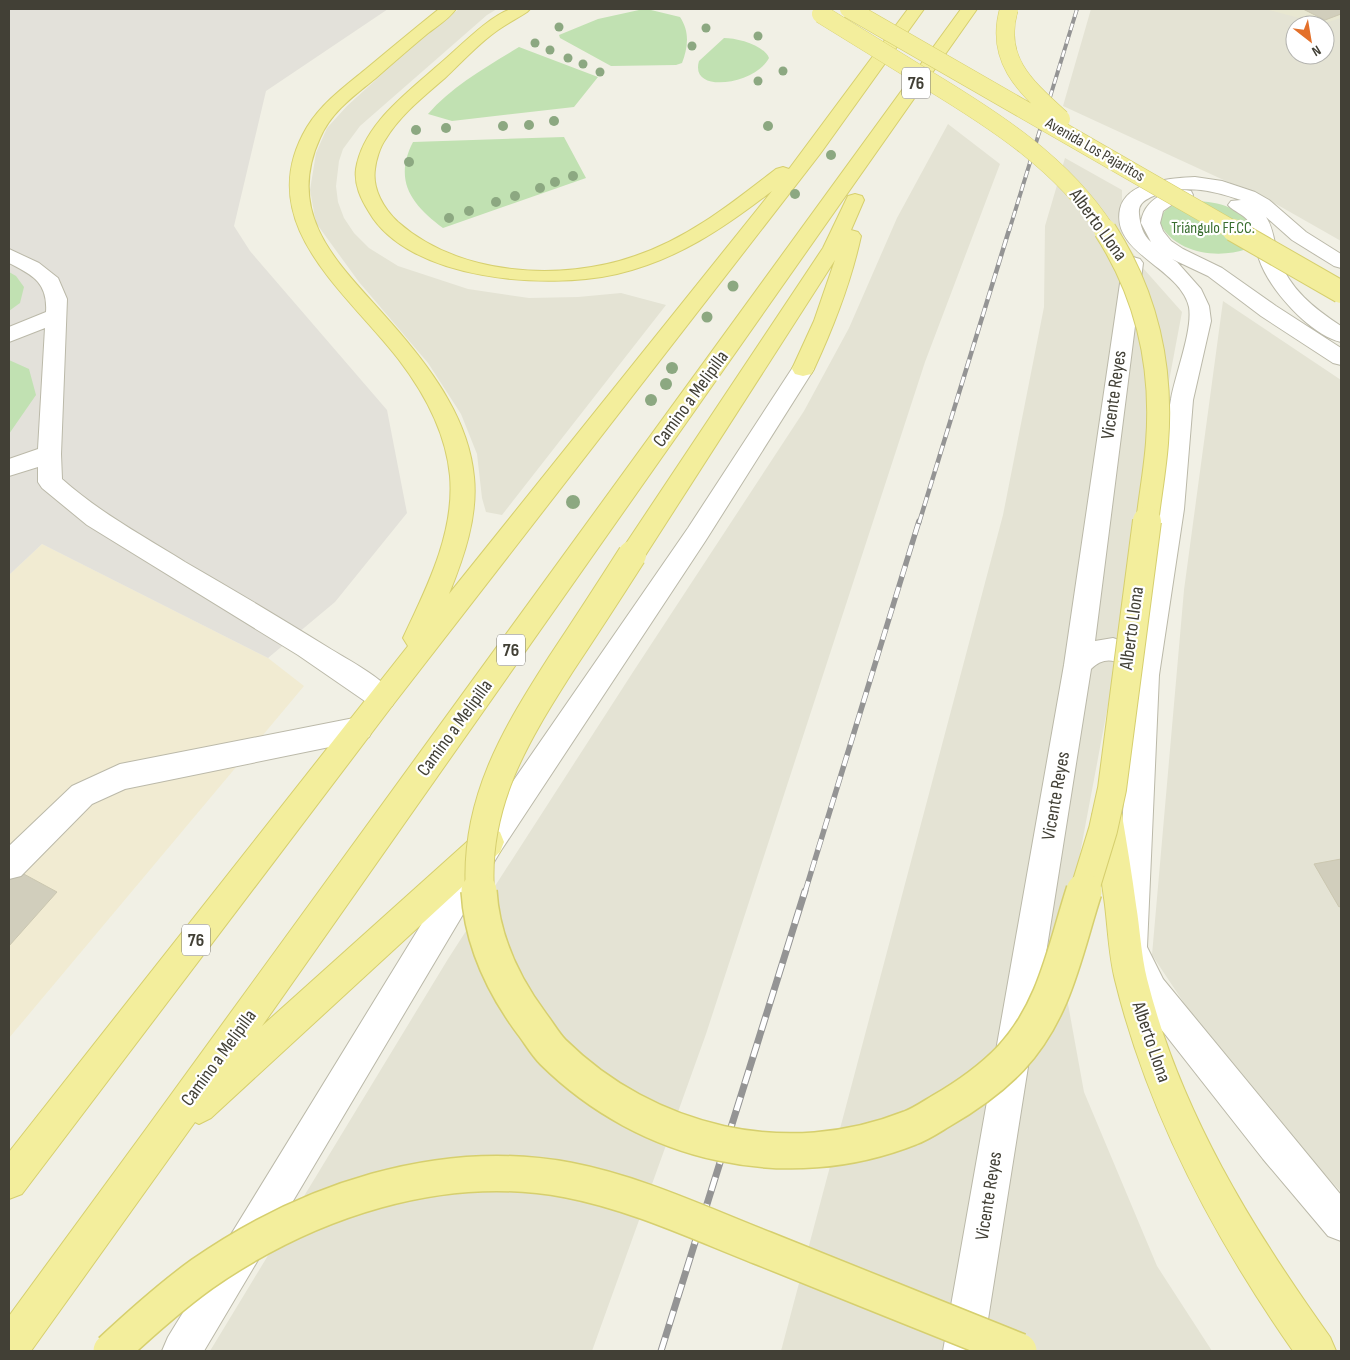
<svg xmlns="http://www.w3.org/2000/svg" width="1350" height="1360" viewBox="0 0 1350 1360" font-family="'Sofia Sans Condensed',sans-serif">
	<rect width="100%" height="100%" fill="#f1f0e5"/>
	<path fill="#e4e3d4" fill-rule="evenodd" d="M459,9h38l-10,6 -127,111 -17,23 -4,12 -3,25 2,16 6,16 10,15 15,15 29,18 70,23 61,9 49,-1 43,-4 45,12 -164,210 -16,-3 -4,-14 -5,-44 -16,-40 -33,-51 -69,-81 -43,-59 -6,-33 6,-37 11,-25 20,-22 66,-60z
		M1091,9h250v232l-65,-37 -213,-98zM1295,25h30v30h-30z
		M948,124l52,40 -75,198 -219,672 -114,317h-382l238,-392 185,-287 171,-261 45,-83 48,-110z
		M1065,158l57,32v47l21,31 39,44 -122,648 24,132 73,174 55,85h-431l222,-836 41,-208 1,-81z
		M1223,301l118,79v812l-119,-132 -70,-105 32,-365z"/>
	<path fill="#f1ebd2" d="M42,544l226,114 36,28 -295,352v-463z"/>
	<path fill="#e3e1da" d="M9,9h379l-122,82 -32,135 16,25 137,159 20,103 -72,89 -67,56 -226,-114 -33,31z"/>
	<path fill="#e8e7d1" d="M1265,9h76v9l-19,6z"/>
	<path fill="#c1e1b2" d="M639,10h12l29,7c10,15 8,30 2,46l-6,2 -65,1 -51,-28 -1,-3 39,-16z
		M724,38c13,0 40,7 45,20 -13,26 -80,37 -70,3z
		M519,47l79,30 -24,30 -122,14 -24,-7c24,-28 60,-48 91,-67z
		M564,137l22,41 -143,50c-31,-23 -50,-47 -30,-86z
		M1193,201c30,1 44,6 63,28l-9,20c-29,10 -70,5 -87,-25 1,-18 17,-21 33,-23z
		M9,272l7,4 8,11 -4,16 -11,8z
		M9,360l20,9 7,26 -27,39z"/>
	<path fill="#d1cebc" stroke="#cbc7b0" d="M1303,9h38v5l-16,6z
		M1341,859v47l-2,1 -25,-43z
		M9,866l48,26 -48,54z"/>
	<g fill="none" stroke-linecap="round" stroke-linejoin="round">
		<g stroke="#bbb9a9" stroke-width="2">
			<path id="minor" d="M1195,177l27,4 33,11 14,8 37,32 35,22v14l-7,-2 -42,-26 -26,-23c8,12 8,27 13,41 10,31 36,51 62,68v16c-32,-8 -72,-53 -82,-83 -4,-12 -3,-27 -10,-37 -5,-8 -15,-10 -21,-17l3,-4 10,-1c-29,-10 -60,-17 -90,-3 -8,4 -13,8 -12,17 1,11 4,21 12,28l-10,-19c2,-23 28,-37 50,-32l2,4 -2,4 -18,5 -10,7 -3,12 3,8 8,10 12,8 39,19 54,38 65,42v17l-8,-2 -72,-47 -53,-40 -36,-17 5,3 24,27 8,17 2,15 -18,79 -9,109 -25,166 -12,272 16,32 178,216v46l-13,-5 -65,-77 -124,-158 -24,-53 16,-272c-10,-17 -26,-21 -40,-7l-108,682h-40l121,-686 59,-402 3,-4 7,-2 7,2 3,4 -48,378 18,-3 23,8c8,-46 18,-92 24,-138 4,-36 4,-73 11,-109 4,-24 22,-69 18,-92 -9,-40 -78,-53 -69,-98 6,-28 52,-31 75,-32z
				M9,249l30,14 19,15 9,21 -6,155 1,25c37,33 81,57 123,83 49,28 97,57 144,86 19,12 57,31 67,50l-4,8 -10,3 -10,-3 -74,-51 -211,-130 -45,-37 -4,-6v-15l-29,9v-17l29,-10 7,-121 -36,14v-15l37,-15c2,-30 -14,-37 -37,-49z
				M803,362l8,2 3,5 -108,171 -206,312 -296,499h-42l6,-14 310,-505 210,-304 107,-164z
				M359,717l10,4 4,8 -4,8 -10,4 -234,48 -33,15 -71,72 -12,3v-33l63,-60 48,-22z"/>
		</g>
		<g stroke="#d6cf6e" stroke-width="2">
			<path id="major" d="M439,9h17c-7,10 -19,17 -29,25 -17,14 -34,29 -51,44 -21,17 -45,34 -56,60 -39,85 30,135 79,194 35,41 70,89 75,145 4,40 -10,80 -25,117l323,-403c-48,37 -95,69 -155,83 -70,16 -208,7 -248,-62 -8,-13 -15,-27 -13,-43 7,-44 49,-74 80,-102 20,-16 51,-50 75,-58 5,-2 13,0 19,0l-3,3c-9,6 -19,11 -29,18 -19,13 -36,32 -53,48 -22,19 -45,37 -60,62 -5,7 -9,20 -10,29 -3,20 9,40 23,53 61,54 163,60 237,34 54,-18 97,-53 141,-87l7,-2 6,2 119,-160h16l-104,145 -428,552 -370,488 -13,5v-47l399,-506 -5,-8c23,-49 52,-105 47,-162 -4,-43 -25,-82 -51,-116 -52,-68 -149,-137 -92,-233 15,-24 37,-40 59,-58 24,-20 48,-40 73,-60z
				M961,9h16l-715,1017 216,-194 11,-4 11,4 4,10 -4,10 -289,266 -12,6 -4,-2 -164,229h-22v-35l137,-187z
				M855,194l7,2 2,4 -13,30 7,2 3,4c-10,46 -27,90 -47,133l-3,5 -8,2 -8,-2 -3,-5 22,-48 21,-61 -194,302 -9,2 -9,-2 -4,-7 4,-7 200,-300 23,-48 2,-4z
				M1107,802l11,4 4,9c5,30 10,60 14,90 4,24 5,50 11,74 33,132 105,249 183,358l6,14h-43c-79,-113 -145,-237 -178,-371 -6,-24 -7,-50 -10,-75 -4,-30 -9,-60 -13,-90l4,-9z"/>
		</g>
		<use href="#minor" fill="#fff" fill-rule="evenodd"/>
		<use href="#major" fill="#f3ee9c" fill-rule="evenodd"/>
		<g stroke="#949494" stroke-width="4">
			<path id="rail-far3" d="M1009,231l68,-222"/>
		</g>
		<g stroke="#949494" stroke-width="4.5">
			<path id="rail-far2" d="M919,523l90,-293"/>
		</g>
		<g stroke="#949494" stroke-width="5.5">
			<path id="rail-far1" d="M805,892l114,-371"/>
		</g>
		<g stroke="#949494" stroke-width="7">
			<path id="rail" d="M661,1351l144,-460"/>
		</g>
		<use href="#rail-far3" stroke="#fff" stroke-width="2.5" stroke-dasharray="7" stroke-linecap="butt"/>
		<use href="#rail-far2" stroke="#fff" stroke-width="3" stroke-dasharray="9" stroke-linecap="butt"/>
		<use href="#rail-far1" stroke="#fff" stroke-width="4" stroke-dasharray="11" stroke-linecap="butt"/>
		<use href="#rail" stroke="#fff" stroke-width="5" stroke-dasharray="14" stroke-linecap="butt"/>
		<g stroke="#d6cf6e" stroke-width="19" stroke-linecap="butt">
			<path id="major-bridge-far3" d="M849,9l386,222
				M1009,9c-15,51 17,78 52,110
				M821,14c36,22 71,44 107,66 66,40 135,84 178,151"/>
		</g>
		<g stroke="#d6cf6e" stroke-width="24" stroke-linecap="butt">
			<path id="major-bridge-far2" d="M1105,230c42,65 58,136 52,213 -2,27 -7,53 -10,80
				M1233,230l108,62"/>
		</g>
		<g stroke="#d6cf6e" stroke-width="30" stroke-linecap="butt">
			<path id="major-bridge-far1" d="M480,892c-6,-89 35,-156 81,-228 24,-36 48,-73 71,-109
				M1084,892l19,-62 9,-41 35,-268"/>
		</g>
		<g stroke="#d6cf6e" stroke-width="38" stroke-linecap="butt">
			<path id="major-bridge" d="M479,891c3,50 24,94 53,133 7,9 13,20 21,28 94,93 234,125 357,76 11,-4 21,-11 31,-17 26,-15 49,-31 70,-53 44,-47 54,-108 73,-167
				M111,1351c29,-27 59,-54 91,-77 105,-73 238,-118 366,-94 68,13 133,44 197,69 85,34 169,68 254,102"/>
		</g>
		<use href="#major-bridge-far3" stroke="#f3ee9c" stroke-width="18"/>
		<use href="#major-bridge-far2" stroke="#f3ee9c" stroke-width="22"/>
		<use href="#major-bridge-far1" stroke="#f3ee9c" stroke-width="28"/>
		<use href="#major-bridge" stroke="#f3ee9c" stroke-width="35"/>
	</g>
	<g fill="#8ca881">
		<circle cx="559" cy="27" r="4.5"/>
		<circle cx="706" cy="28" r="4.5"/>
		<circle cx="758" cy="36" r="4.5"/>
		<circle cx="535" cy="43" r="4.5"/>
		<circle cx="692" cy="46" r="4.5"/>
		<circle cx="550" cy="50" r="4.5"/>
		<circle cx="568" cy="58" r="4.5"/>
		<circle cx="583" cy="64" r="4.5"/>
		<circle cx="783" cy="71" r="4.5"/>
		<circle cx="600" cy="72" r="4.5"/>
		<circle cx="758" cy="81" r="4.5"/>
		<circle cx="554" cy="121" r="5"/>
		<circle cx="529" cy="125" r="5"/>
		<circle cx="503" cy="126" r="5"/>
		<circle cx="768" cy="126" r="5"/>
		<circle cx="446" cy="128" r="5"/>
		<circle cx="416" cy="130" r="5"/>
		<circle cx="831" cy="155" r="5"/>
		<circle cx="409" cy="162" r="5"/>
		<circle cx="573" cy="176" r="5"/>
		<circle cx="555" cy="182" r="5"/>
		<circle cx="540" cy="188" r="5"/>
		<circle cx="795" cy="194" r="5"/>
		<circle cx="515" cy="196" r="5"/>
		<circle cx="496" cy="202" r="5"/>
		<circle cx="469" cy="211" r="5"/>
		<circle cx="449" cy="218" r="5"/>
		<circle cx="733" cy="286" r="5.5"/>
		<circle cx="707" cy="317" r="5.5"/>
		<circle cx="672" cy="368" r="6"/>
		<circle cx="666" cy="384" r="6"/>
		<circle cx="651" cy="400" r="6"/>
		<circle cx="573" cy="502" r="7"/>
	</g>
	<g text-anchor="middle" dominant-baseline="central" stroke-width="4.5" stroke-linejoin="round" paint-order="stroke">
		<g font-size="16" fill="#424036" stroke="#fff">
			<text transform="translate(1095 150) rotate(30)">Avenida Los Pajaritos</text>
		</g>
		<g font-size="16" fill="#396e2f" stroke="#fff">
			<text x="1213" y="228">Triángulo FF.CC.</text>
		</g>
		<g fill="#fff" stroke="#7b7972" stroke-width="1">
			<rect x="902" y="67.5" width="28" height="31" rx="4"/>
			<rect x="497" y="634.5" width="28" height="31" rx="4"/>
			<rect x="182" y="924.5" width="28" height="31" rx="4"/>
		</g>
		<g font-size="18" font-weight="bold" fill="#424036">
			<text x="916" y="83">76</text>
			<text x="511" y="650">76</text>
			<text x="196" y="940">76</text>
		</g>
		<g font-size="19" fill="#424036" stroke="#fff">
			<text transform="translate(1098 225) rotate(54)">Alberto Llona</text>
			<text transform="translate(1114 395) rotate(-82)">Vicente Reyes</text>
			<text transform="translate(691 399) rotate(-54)">Camino a Melipilla</text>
			<text transform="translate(1132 628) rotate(-82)">Alberto Llona</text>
			<text transform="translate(455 728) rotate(-54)">Camino a Melipilla</text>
			<text transform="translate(1056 796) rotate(-80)">Vicente Reyes</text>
			<text transform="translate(1151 1042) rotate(71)">Alberto Llona</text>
			<text transform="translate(219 1058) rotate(-54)">Camino a Melipilla</text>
			<text transform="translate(989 1196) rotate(-81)">Vicente Reyes</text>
		</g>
	</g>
	<rect width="1350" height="1360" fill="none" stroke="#424036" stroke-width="20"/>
	<g transform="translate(1310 40) rotate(149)"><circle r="24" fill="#ffffff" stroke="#b3b3af"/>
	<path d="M0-4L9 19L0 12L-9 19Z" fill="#e3702a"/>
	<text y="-8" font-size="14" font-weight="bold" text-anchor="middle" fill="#424036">N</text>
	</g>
</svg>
